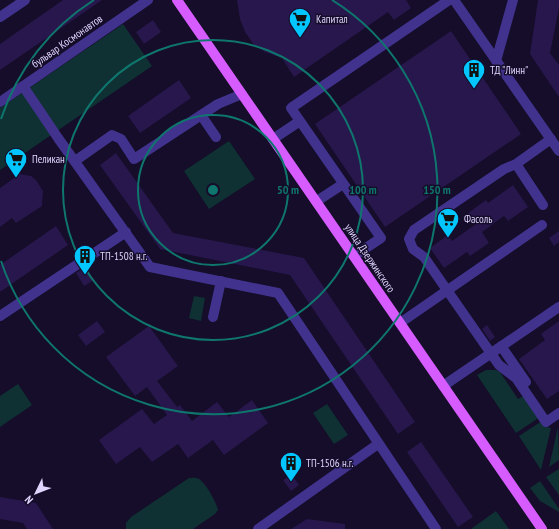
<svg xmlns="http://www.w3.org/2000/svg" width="559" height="529" viewBox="0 0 559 529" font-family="'PT Sans Narrow',sans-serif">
	<rect width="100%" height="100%" fill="#150d29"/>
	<path fill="#0f3134" d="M123,24l29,42 -152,104v-62z
		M229,141l26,38 -46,30 -25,-38z
		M194,296l11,2 -4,23 -12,-3z
		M486,370h10l4,2 18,27 7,-4 15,22 -24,16 -39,-58z
		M18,384l14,21 -32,22v-31z
		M327,404l21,31 -14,9 -21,-31z
		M542,421l4,6 5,1 -10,42 -22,-34z
		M558,427l1,33 -10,7z
		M559,469v26l-13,-18z
		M189,478c3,0 6,-1 10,1 6,3 18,24 19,31l-3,4 -22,15h-67v-6l5,-6z
		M540,481l19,28v3l-19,-11 -10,-13z
		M496,511l13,18h-38z"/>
	<path fill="#28174c" d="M63,0h39l-102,70v-26z
		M237,0h169l5,8 -17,12 -6,-8 -94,65 -12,-19 -17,-6 -11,-7 -9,-13 -5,-13z
		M538,0h21v8l-9,45 9,12v32l-29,-43z
		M153,20l8,12 -17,12 -8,-12z
		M451,31l70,103 -136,93 -70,-103z
		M179,80l12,18 -51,35 -12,-17z
		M116,153l57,80 131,25 111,164 -17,12 -108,-159 -130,-26 -60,-84z
		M20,174l11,2 5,4 7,11 -1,15 -26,17 -4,-5 -12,9v-39z
		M513,185l15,22 -20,14 -4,-5 -22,16 7,11 -19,13 -3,-4 -23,16 -14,-20 18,-13 4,6 24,-17 -8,-11 18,-13 2,3z
		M56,226l12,19 -68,47v-27z
		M559,231v11l-5,4 -5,-8z
		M86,267l8,13 -10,6 -8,-13z
		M97,321l8,11 -19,14 -8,-11z
		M559,321v70l-12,8 -28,-40 26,-19 -4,-6z
		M487,325l8,12 -5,4 -8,-12z
		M149,326l29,40 -21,15 20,26 3,-2 12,16 25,-19 12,15 23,-17 16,23 -44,32 -11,-15 -25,18 -10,-14 -26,18 -12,-15 -24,17 -17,-24 43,-31 12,15 13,-9 -20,-28 -12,9 -29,-39z
		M421,442l52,75 -15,10 -51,-75z
		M292,475l7,10 -8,6 -8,-11z
		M0,497l36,6 17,26h-26l-4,-6 -23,-4z
		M307,519l38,5v5h-54z"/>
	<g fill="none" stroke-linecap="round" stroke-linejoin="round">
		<path stroke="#41338d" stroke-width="10" d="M454,0l105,151
			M0,17l25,-17
			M496,61l17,-61
			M23,86l35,52 92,129 128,26 158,236
			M0,102l148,-102
			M201,115l15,22
			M273,139l27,-18
			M75,161l37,-26 9,4 13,20 84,-55 24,-10
			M516,164l-12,5 -90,61 -5,9 4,10 11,8 75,108 17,13 30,44 13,-9
			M317,201l26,-17
			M543,205l-27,-41 35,-25
			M354,256l27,-18 -90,-130 158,-108
			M0,316l126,-84
			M213,317l8,-36
			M400,323l142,-98
			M501,346l25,36
			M443,386l116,-79
			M258,529l120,-85"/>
		<path stroke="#d65cff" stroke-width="10" d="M177,0l365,529"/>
	</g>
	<g fill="none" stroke="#0f766e" stroke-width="2">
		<circle cx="213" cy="190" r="75"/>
		<circle cx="213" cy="190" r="150"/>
		<path d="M1 119A224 224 0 0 1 94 0M332 0A224 224 0 1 1 1 261"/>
	</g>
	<defs>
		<g id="supermarket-pin" transform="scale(1.15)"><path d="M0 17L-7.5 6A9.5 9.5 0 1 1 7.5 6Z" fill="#01c6ff" stroke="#150d29"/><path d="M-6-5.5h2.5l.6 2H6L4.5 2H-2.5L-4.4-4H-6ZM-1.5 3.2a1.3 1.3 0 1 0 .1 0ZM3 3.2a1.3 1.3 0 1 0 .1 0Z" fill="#111"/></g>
		<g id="building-pin" transform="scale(1.15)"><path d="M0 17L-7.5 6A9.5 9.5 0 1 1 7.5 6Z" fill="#01c6ff" stroke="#150d29"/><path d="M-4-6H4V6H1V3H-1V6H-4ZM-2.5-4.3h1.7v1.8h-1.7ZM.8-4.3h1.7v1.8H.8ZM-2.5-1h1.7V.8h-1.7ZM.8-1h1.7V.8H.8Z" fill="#111"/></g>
	</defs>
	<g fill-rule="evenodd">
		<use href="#supermarket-pin" x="300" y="19"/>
		<use href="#building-pin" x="474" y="70"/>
		<use href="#supermarket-pin" x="16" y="159"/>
		<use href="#supermarket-pin" x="448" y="219"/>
		<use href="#building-pin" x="85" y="256"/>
		<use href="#building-pin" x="291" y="463"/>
	</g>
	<g text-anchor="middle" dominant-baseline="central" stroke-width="3" stroke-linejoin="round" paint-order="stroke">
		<g font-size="11" fill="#dfd5ff" stroke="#150d29" text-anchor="start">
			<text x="316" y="19">Капитал</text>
			<text x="490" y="70">ТД "Линн"</text>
			<text x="32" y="159">Пеликан</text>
			<text x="464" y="219">Фасоль</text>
			<text x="100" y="256">ТП-1508 н.г.</text>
			<text x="306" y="463">ТП-1506 н.г.</text>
		</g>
		<g font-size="11" fill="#dfd5ff" stroke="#150d29">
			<text transform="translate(67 41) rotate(-35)">бульвар Космонавтов</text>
			<text transform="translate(370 258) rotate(56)">улица Дзержинского</text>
		</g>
	</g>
	<circle cx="213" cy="190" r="6" fill="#0f766e" stroke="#150d29" stroke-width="2"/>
	<g font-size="12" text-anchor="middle" font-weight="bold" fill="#0f766e" stroke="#150d29" stroke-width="3" stroke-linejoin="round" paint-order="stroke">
		<text x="288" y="194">50 m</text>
		<text x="363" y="194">100 m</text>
		<text x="437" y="194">150 m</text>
	</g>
	<g transform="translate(36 493) rotate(227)" stroke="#150d29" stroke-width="3" paint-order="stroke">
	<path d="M0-3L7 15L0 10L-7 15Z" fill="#dfd5ff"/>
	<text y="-6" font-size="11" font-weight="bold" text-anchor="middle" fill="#dfd5ff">N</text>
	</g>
</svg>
